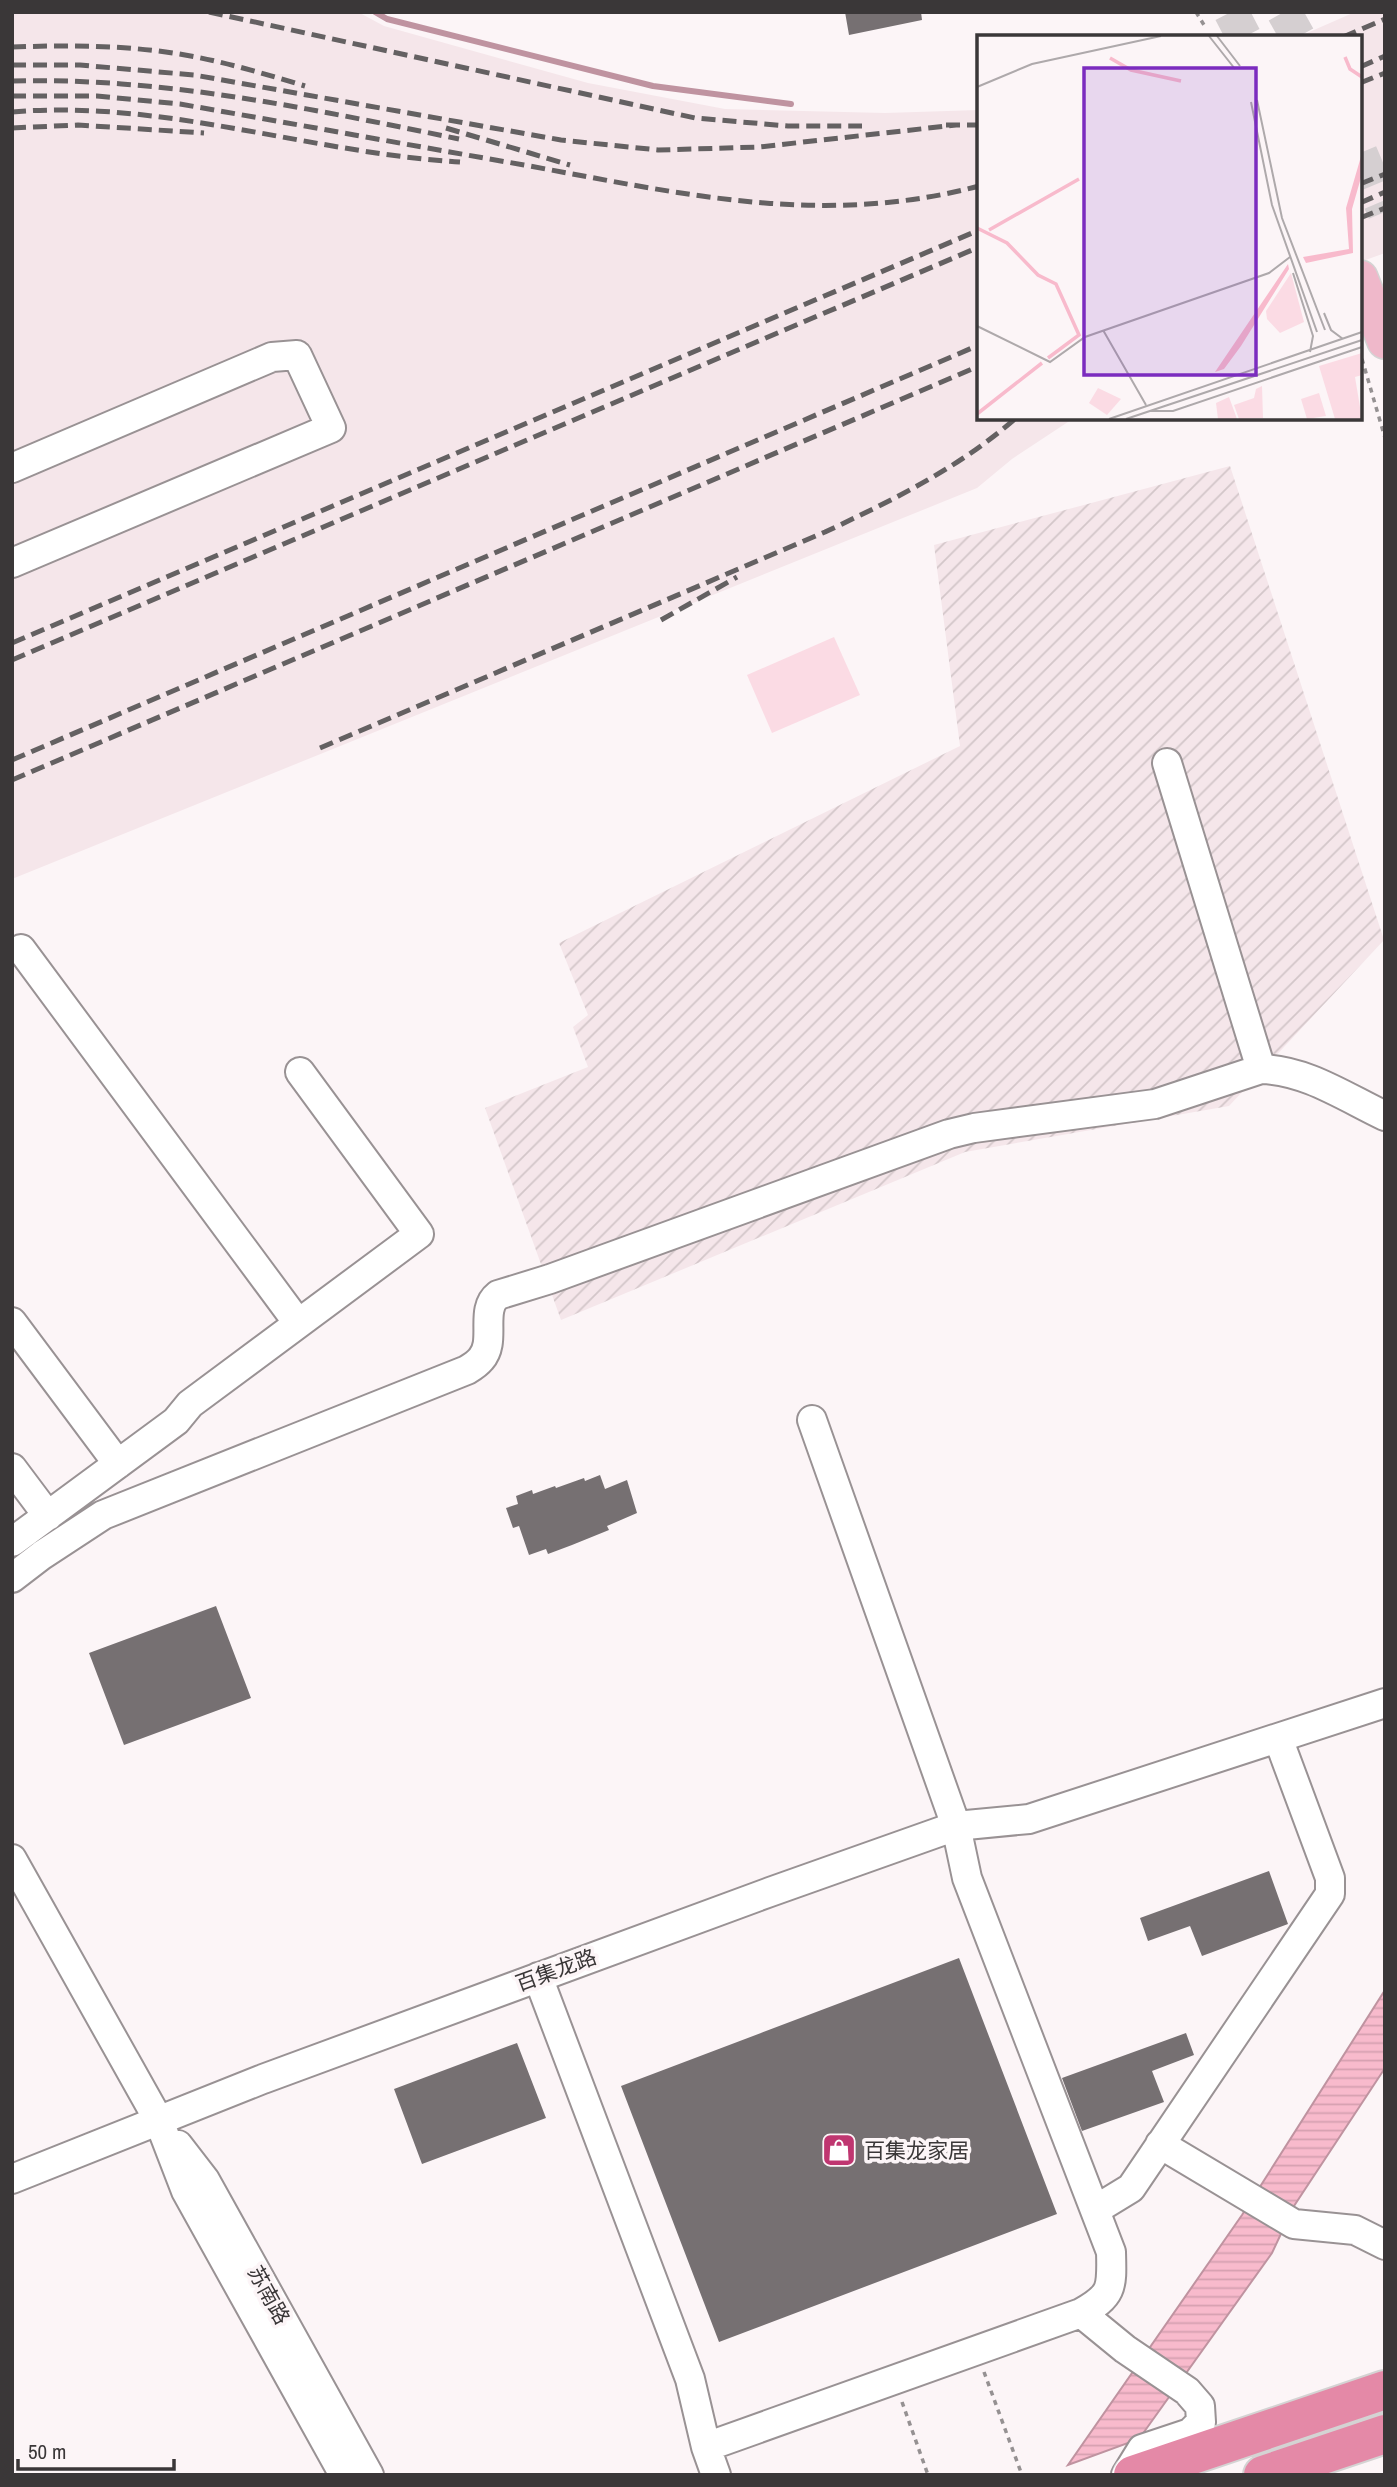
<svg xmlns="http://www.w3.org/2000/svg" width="1397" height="2487" viewBox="0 0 1397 2487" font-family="'Archivo Narrow','Noto Sans SC',sans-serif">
	<defs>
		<pattern id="industrial-furrows" width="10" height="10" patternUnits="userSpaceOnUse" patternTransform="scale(1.75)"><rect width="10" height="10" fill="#f5e6ea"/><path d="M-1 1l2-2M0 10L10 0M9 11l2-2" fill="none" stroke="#d3c6c9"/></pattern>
		<pattern id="water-rules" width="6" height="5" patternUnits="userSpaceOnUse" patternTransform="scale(1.75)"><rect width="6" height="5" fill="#f8bacc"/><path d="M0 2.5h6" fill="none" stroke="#d5a0b0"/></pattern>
	</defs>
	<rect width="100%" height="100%" fill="#fcf5f7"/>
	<path fill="#f5e6ea" d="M12,12h346l26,14 204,57 137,26 160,4 94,-3v308h95l-62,41 -35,29 -965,391z
		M1355,12h30v241l-25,9v-225h-62z"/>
	<path fill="url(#industrial-furrows)" d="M1230,466l154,474 -155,166 -264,46 -404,168 -76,-212 103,-41 -15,-40 15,-12 -29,-72 401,-197 -26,-201z"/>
	<path fill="#fbdbe4" d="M834,637l26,58 -88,38 -25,-58z"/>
	<path fill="url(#water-rules)" stroke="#bf93a0" stroke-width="2" d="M1385,1990v78l-91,138 -22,47 -133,186 -71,26 174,-250z"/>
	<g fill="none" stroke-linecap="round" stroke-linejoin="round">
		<path stroke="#bf93a0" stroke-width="6" d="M375,12l12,7 266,67 138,18"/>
	</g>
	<path fill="#767072" d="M845,12h76l1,8 -73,15z
		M600,1475l5,14 22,-9 10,33 -30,13 2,4 -37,15 -24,9 -2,-5 -17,6 -10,-29 -6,2 -7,-20 12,-4 -2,-8 16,-6 1,4 22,-8 1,2 28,-10 1,3z
		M216,1606l35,92 -127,47 -35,-92z
		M1269,1871l19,53 -86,32 -12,-30 -42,15 -8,-23z
		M959,1958l98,256 -338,128 -98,-256z
		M1186,2033l8,22 -42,16 12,31 -82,29 -20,-53z
		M517,2043l29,75 -124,46 -28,-75z"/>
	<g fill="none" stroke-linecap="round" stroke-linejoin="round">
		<path stroke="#d5cfd1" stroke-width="35" stroke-dasharray="35 18" stroke-linecap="butt" d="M1231,12l13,25
			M1284,12l14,25
			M1360,153l25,59"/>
		<g stroke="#999294" stroke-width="32">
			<path id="minor" d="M12,468l260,-111 25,-2 34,73 -319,135
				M1167,763l94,306
				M21,949l277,374
				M12,1322l106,142
				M12,1468l36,48
				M12,1542l164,-121 14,-17 229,-170 -119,-162
				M12,1578l30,-23 61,-40 364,-145c5,-3 10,-6 14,-11 16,-18 -2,-49 17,-64l52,-16 399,-145 25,-6 181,-24 106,-35c45,1 84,28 124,47
				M12,1859l147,262 27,70 158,284
				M538,1977l152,402 16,68 10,28
				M1160,2144l134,80 61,6 30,15
				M178,2145l27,35 164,295
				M12,2179l251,-100 507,-187 186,-66 73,-7 356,-116
				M1095,2210l36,-22 199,-294v-16l-52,-140
				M1081,2313l44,36 62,42 13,15 1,16 -11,11 -48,16 -16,26
				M706,2447l375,-134c32,-18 31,-25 30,-61l-144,-374 -11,-52 -144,-406"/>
		</g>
		<g stroke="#d4d3d3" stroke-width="38">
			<path id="major" d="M1360,278l25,63"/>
		</g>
		<g stroke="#d4d3d3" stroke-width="42">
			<path id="highway" d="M1133,2475l252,-85
				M1263,2475l122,-41"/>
		</g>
		<path stroke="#959192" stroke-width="3.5" stroke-dasharray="5 5" stroke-linecap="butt" d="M1196,12l8,13
			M1362,359l23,79
			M984,2372l38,103
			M902,2402l26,73"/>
		<use href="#minor" stroke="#fff" stroke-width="28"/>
		<use href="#major" stroke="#efb8ca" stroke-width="35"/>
		<use href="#highway" stroke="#e489a7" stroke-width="38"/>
		<path stroke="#646162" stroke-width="5" stroke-dasharray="14 7" stroke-linecap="butt" d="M209,12l486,106 93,8h74
			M1343,37l42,-18
			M12,47c58,-2 116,-2 173,8 41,7 80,19 120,31
			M12,65h68l114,10 367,65 97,10 101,-3 197,-22
			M1360,67l25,-11
			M12,81c151,-4 300,28 447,58
			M1360,83l25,-10
			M12,96h85l83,8c115,20 229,41 344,61 155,28 297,63 455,21
			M12,112c151,-13 298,41 448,50
			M946,125h33
			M12,128l66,-3 126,8
			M446,128l124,37
			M1360,184l25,-10
			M1360,203l25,-11
			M1360,218l25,-10
			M661,620l76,-43
			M12,643l967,-413
			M12,660l967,-413
			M320,748l505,-216c68,-32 134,-64 191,-114
			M12,760l967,-415
			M12,780l967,-414"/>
	</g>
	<defs>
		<g id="shop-square" transform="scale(1.75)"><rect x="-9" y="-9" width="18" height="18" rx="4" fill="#bf3670" stroke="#fcf5f7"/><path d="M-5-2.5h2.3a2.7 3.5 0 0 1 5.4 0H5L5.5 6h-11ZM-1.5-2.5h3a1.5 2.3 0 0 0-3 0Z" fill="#fff"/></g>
	</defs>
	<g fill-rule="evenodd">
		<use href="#shop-square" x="839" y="2150"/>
	</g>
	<g text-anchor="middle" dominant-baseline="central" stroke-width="7" stroke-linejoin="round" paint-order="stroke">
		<g font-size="21" fill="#3a3738" stroke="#fcf5f7">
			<text transform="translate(556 1970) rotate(-20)">百集龙路</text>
			<text transform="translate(269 2295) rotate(61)">苏南路</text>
		</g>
		<g font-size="21" fill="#3a3738" stroke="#fcf5f7" text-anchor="start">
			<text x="864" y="2150">百集龙家居</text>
		</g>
	</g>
	<g transform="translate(977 35)">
		<rect width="385" height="385" fill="#fcf5f7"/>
		<path d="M314,238l13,49 -24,11 -13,-14 -1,-8zM285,351l1,32 -24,1 -5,-14 20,-7 2,-9zM121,353l23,11 -14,16 -18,-12zM252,362l8,22h-19l-2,-16z" fill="#fbdbe4"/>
		<path d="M385,318v22l-7,2 7,42h-27l-16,-53z" fill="#fbdbe4"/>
		<path d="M342,358l7,23 -19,3 -6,-20z" fill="#fbdbe4"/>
		<path d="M385,118v21l-10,35 1,44 -47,10 -3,-6 46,-8 -3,-41zM311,229l1,5 -48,77 -17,23 -9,3z" fill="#f8bacc"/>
		<path fill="none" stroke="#f8bacc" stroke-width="3.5" d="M368,22l5,12 12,8M133,23l21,12 50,11M0,193l30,15 31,32 18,9 23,51 -31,23M12,195l90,-51M0,379l65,-51"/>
		<path fill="none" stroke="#aea9ab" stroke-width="2" d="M232,1l26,33M240,1l23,30M0,52l55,-23 129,-28M280,65l25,118 43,112M274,67l21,103 45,127M316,238l20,63 -3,16M347,278l7,17 12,9M0,291l73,36 35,-25 184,-64 21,-16M126,295l43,75M173,376h23l189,-64M132,384l253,-87M149,384l236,-79"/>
		<path fill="#7b2cbf" fill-opacity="0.15" stroke="#7b2cbf" stroke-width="3.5" d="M107,33h172v307h-172z"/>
		<rect width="385" height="385" fill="none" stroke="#3a3738" stroke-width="3.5"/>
	</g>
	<rect width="1397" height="2487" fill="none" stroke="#3a3738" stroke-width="28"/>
	<path d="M18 2459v10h156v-10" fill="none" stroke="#3a3738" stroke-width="3.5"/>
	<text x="28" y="2459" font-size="21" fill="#3a3738" stroke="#fcf5f7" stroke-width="5" paint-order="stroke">50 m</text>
</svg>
